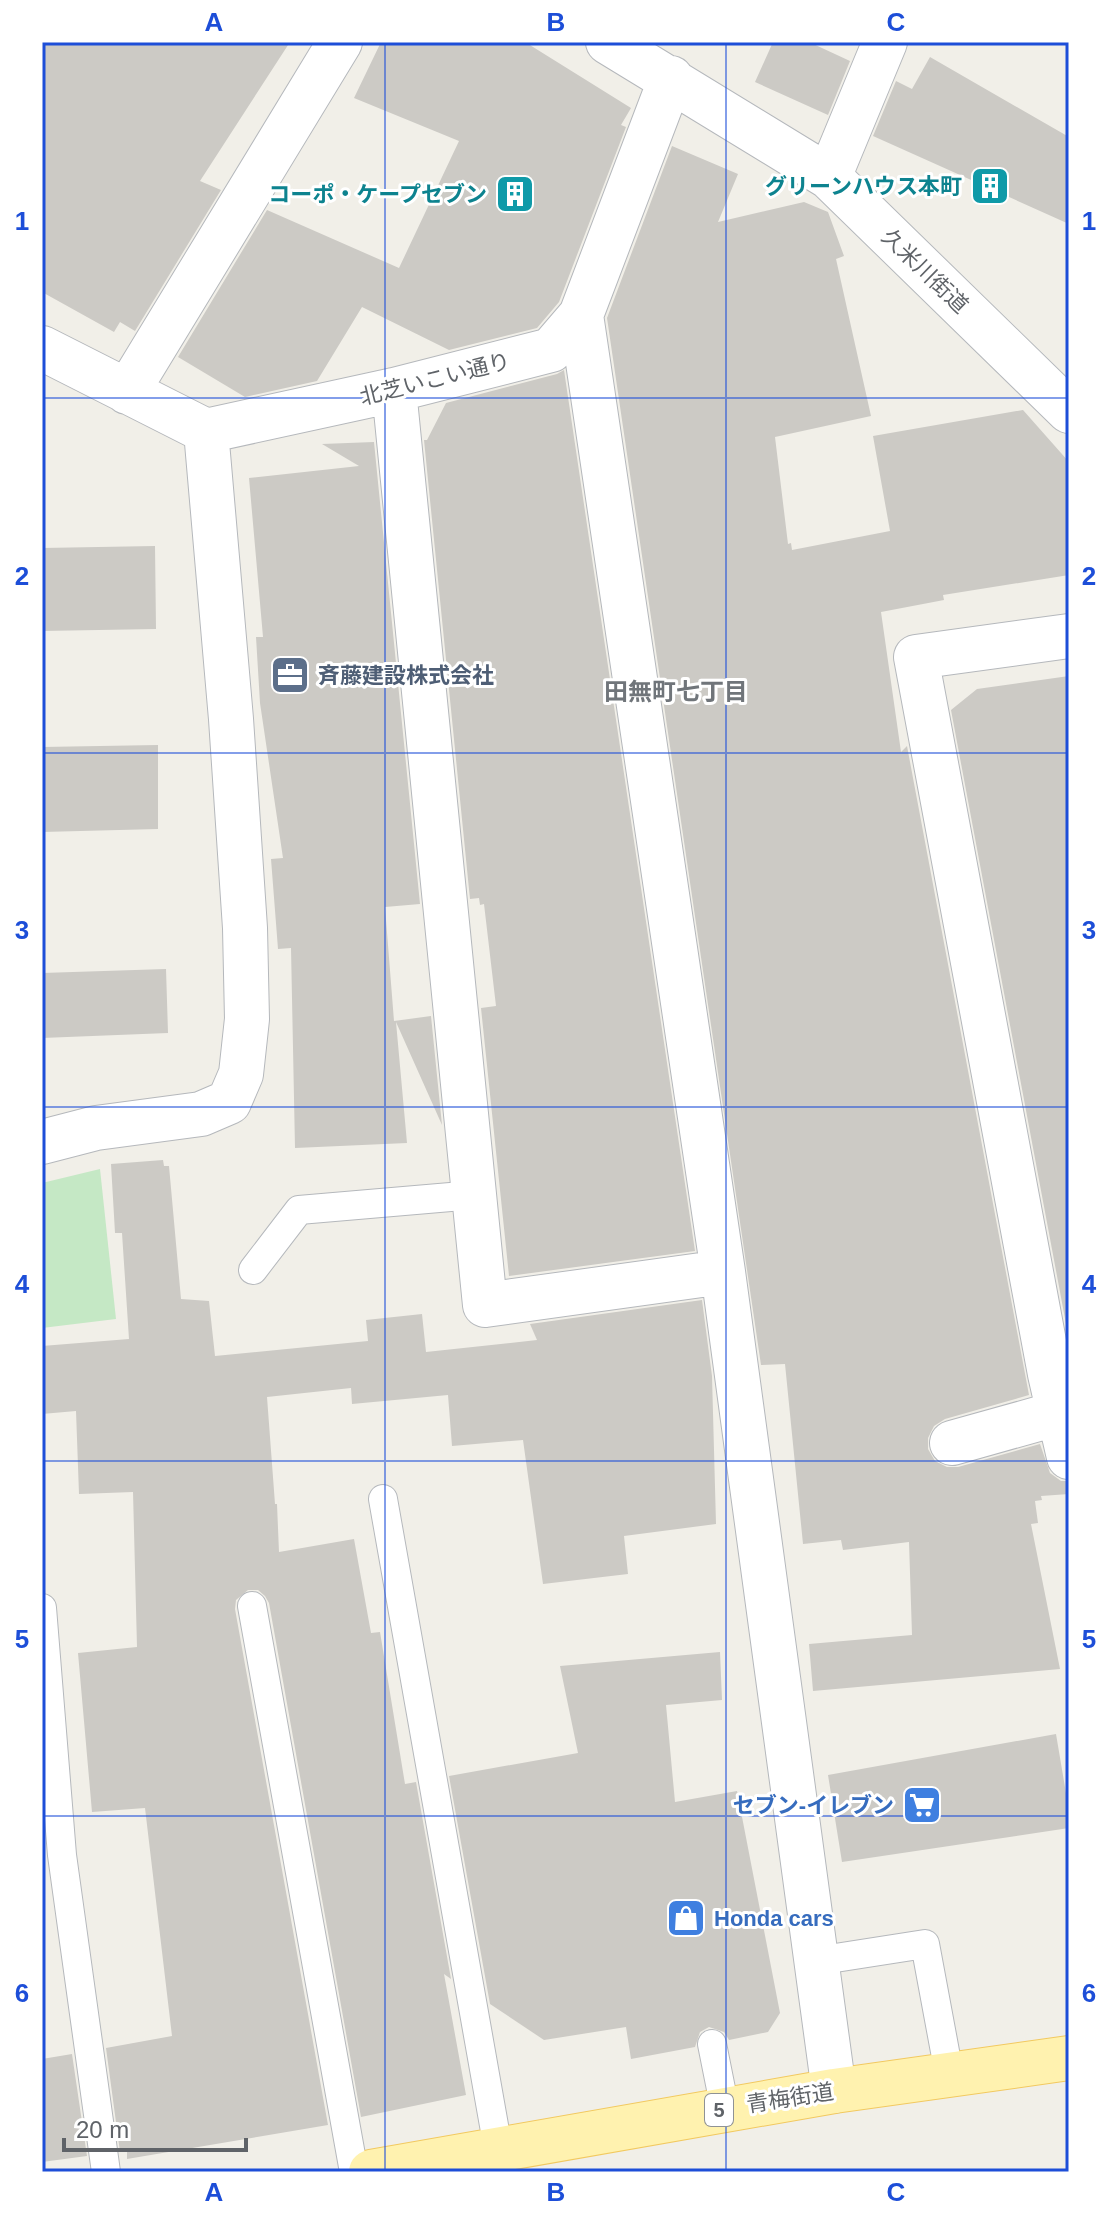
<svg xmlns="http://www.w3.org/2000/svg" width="1111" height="2214" viewBox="0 0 1111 2214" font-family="Arial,'Noto Sans JP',sans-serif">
	<rect width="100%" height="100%" fill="#f1efe8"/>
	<path fill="#c5e8c5" d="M100,1169l16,150 -74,9v-145z"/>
	<path fill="#cccac5" d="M42,42h248l-90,139 21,9 -86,141 -15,-9 -6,10 -72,-40z
		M381,42h144l106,66 -10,17 5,2 -67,175 -22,26 -88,22 -87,-43 -45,74 -72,16 -67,-40 89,-147 132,58 60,-127 -105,-43z
		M773,42h36l41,19 -22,54 -73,-33z
		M930,57l139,80v87l-196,-88 23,-55 16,8z
		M672,146l66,28 -20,48 86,-20 24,10 16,44 -8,3 35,157 -96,21 13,107 3,-1 1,7 98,-19 -17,-95 150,-26 46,52v113l-126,20 1,5 -63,12 20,140 6,-6 122,649 -84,24 -11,7 -6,12v11l7,12 12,6h11l82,-23 10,29 11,8h8v13l-28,2 1,4 -7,1 3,22 -7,1 29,145 -247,22 -4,-47 103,-9 -3,-93 -66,8 -2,-10 -38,4 -18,-180 -24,1 -154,-1047z
		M564,370l131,881 -186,25 -28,-268 15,-2 -12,-102 -4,1 -1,-7 -9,1 -46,-459h3l19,-37 111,-29z
		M374,442l46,462 -35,3 9,114 37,-5 11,109 -46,-103 11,121 -112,5 -4,-200 -13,1 -7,-90 12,-1 -23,-155 -4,-66h7l-14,-159 110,-12 -37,-22z
		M155,546l1,83 -114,2v-83z
		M1069,676v664l-118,-630 26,-21z
		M158,745v84l-116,3v-85z
		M166,969l2,64 -126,5v-65z
		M163,1160l1,6h5l12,133 28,2 6,55 153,-15 -2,-21 56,-6 4,38 111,-12 -7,-16 172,-24 10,76 4,148 -92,12 4,38 -85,10 -20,-144 -71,6 -4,-51 -96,9 -1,-16 -84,9 8,107h2l2,48 75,-13 17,94 9,-1 25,152 11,-2 35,197 -7,-5 22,121 -105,22 -92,-514 -4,-7 -7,-6h-10l-12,10 -1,9 93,516 -201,34v-8l-7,1 -14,-104 66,-12 -27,-228 -53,4 -14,-159 59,-6 -4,-155 -54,2 -3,-83 -34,3v-68l87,-7 -7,-106h-7l-4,-69z
		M720,1652l2,48 -56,5 9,97 62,-11 43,222 -12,19 -39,8 -5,-8 -15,-5 -9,5 -5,15 -64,12 -5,-32 -82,13 -54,-36 -41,-228 129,-23 -18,-87z
		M1056,1734l13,77v17l-227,34 -14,-87z
		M72,2054l15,102 -45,6v-103z"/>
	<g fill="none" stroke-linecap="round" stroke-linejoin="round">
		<g stroke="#b5b8bc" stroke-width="30">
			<path id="lane" d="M253,1270l46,-60 175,-15
				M383,1499l115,649
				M252,1606l102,566
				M42,1608l20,247 44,317
				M816,1961l109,-17 24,129
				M712,2044l13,65"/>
		</g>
		<g stroke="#b5b8bc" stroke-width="46">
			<path id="street" d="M608,42l221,135 240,234
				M829,177l56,-135
				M581,315l142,957 111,819
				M42,348l164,83 188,-41 157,-40 30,-35 90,-237
				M394,390l91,915 238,-33
				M127,392l213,-350
				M1069,636l-153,21 134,717 19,83
				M42,1142l54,-14 105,-14 28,-12 12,-28 6,-55 -2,-91 -14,-209 -25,-288
				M952,1443l107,-30"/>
		</g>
		<g stroke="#f2c960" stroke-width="46">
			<path id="primary" d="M371,2172l463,-81 235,-33"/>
		</g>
		<use href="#lane" stroke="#fff" stroke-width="28"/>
		<use href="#street" stroke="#fff" stroke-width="44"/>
		<use href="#primary" stroke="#fff2af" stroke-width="44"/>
	</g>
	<path fill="none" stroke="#1d4ed8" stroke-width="2" stroke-opacity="0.55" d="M385,42v2130M726,42v2130M42,398h1027M42,753h1027M42,1107h1027M42,1461h1027M42,1816h1027"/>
	<defs>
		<g id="building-square" transform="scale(2)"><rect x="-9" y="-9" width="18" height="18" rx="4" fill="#0f9aa8" stroke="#fff"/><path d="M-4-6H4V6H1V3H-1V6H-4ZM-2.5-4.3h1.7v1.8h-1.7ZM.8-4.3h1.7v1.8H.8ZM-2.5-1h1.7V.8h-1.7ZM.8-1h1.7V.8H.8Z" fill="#fff"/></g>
		<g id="office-square" transform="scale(2)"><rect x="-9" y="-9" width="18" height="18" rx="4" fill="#5c6f8a" stroke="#fff"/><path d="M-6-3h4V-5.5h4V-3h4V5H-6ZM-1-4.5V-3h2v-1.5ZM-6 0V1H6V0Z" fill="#fff"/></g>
		<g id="supermarket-square" transform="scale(2)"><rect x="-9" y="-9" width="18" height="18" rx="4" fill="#3f7fe0" stroke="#fff"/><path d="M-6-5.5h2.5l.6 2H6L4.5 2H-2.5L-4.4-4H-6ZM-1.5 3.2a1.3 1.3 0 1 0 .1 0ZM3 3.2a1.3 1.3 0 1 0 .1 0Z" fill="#fff"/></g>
		<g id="shop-square" transform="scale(2)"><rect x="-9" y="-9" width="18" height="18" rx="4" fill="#3f7fe0" stroke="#fff"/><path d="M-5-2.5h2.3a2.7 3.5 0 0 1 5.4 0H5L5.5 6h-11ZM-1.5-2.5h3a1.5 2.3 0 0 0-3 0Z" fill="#fff"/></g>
	</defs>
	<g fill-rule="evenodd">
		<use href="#building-square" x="990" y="186"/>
		<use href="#building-square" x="515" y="194"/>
		<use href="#office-square" x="290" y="675"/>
		<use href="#supermarket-square" x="922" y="1805"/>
		<use href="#shop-square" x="686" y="1918"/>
	</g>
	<g text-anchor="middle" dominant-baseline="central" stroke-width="6" stroke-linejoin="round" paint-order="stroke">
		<rect fill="#fff" stroke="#8f9295" stroke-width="2" x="705" y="2094" width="28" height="32" rx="6"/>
		<g font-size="20" font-weight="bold" fill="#5f6368">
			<text x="719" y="2110">5</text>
		</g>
		<g font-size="22" font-weight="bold" fill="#0d838f" stroke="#fff" text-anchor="end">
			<text x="962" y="186">グリーンハウス本町</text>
			<text x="487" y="194">コーポ・ケープセブン</text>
		</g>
		<g font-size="22" fill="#5f6368" stroke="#fff">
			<text transform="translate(925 271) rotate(44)">久米川街道</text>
			<text transform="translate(435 379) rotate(-14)">北芝いこい通り</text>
			<text transform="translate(790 2098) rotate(-9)">青梅街道</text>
		</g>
		<g font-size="22" font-weight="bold" fill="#4e5e75" stroke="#fff" text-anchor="start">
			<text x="318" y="675">斉藤建設株式会社</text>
		</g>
		<g font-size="22" font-weight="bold" fill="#366cbe" stroke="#fff" text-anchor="end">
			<text x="894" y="1805">セブン-イレブン</text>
			<text x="714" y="1918" text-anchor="start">Honda cars</text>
		</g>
		<g font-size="24" font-weight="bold" fill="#70757a" stroke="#fff">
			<text x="676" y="691">田無町七丁目</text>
		</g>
	</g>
	<rect width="1111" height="2214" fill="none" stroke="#ffffff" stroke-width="88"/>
	<path d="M64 2138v12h182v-12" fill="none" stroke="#5f6368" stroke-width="4"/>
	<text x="76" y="2138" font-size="24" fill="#5f6368" stroke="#ffffff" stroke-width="6" paint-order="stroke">20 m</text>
	<rect x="44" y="44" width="1023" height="2126" fill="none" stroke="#1d4ed8" stroke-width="3"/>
	<g font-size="26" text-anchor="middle" font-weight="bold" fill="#1d4ed8">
		<text x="214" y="31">A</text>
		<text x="556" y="31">B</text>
		<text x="896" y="31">C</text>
		<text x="22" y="230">1</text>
		<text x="1089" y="230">1</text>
		<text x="22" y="585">2</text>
		<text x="1089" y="585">2</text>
		<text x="22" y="939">3</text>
		<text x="1089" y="939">3</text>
		<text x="22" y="1293">4</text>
		<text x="1089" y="1293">4</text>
		<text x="22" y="1648">5</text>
		<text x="1089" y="1648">5</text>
		<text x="22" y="2002">6</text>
		<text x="1089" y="2002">6</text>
		<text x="214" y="2201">A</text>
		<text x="556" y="2201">B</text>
		<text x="896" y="2201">C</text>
	</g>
</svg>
